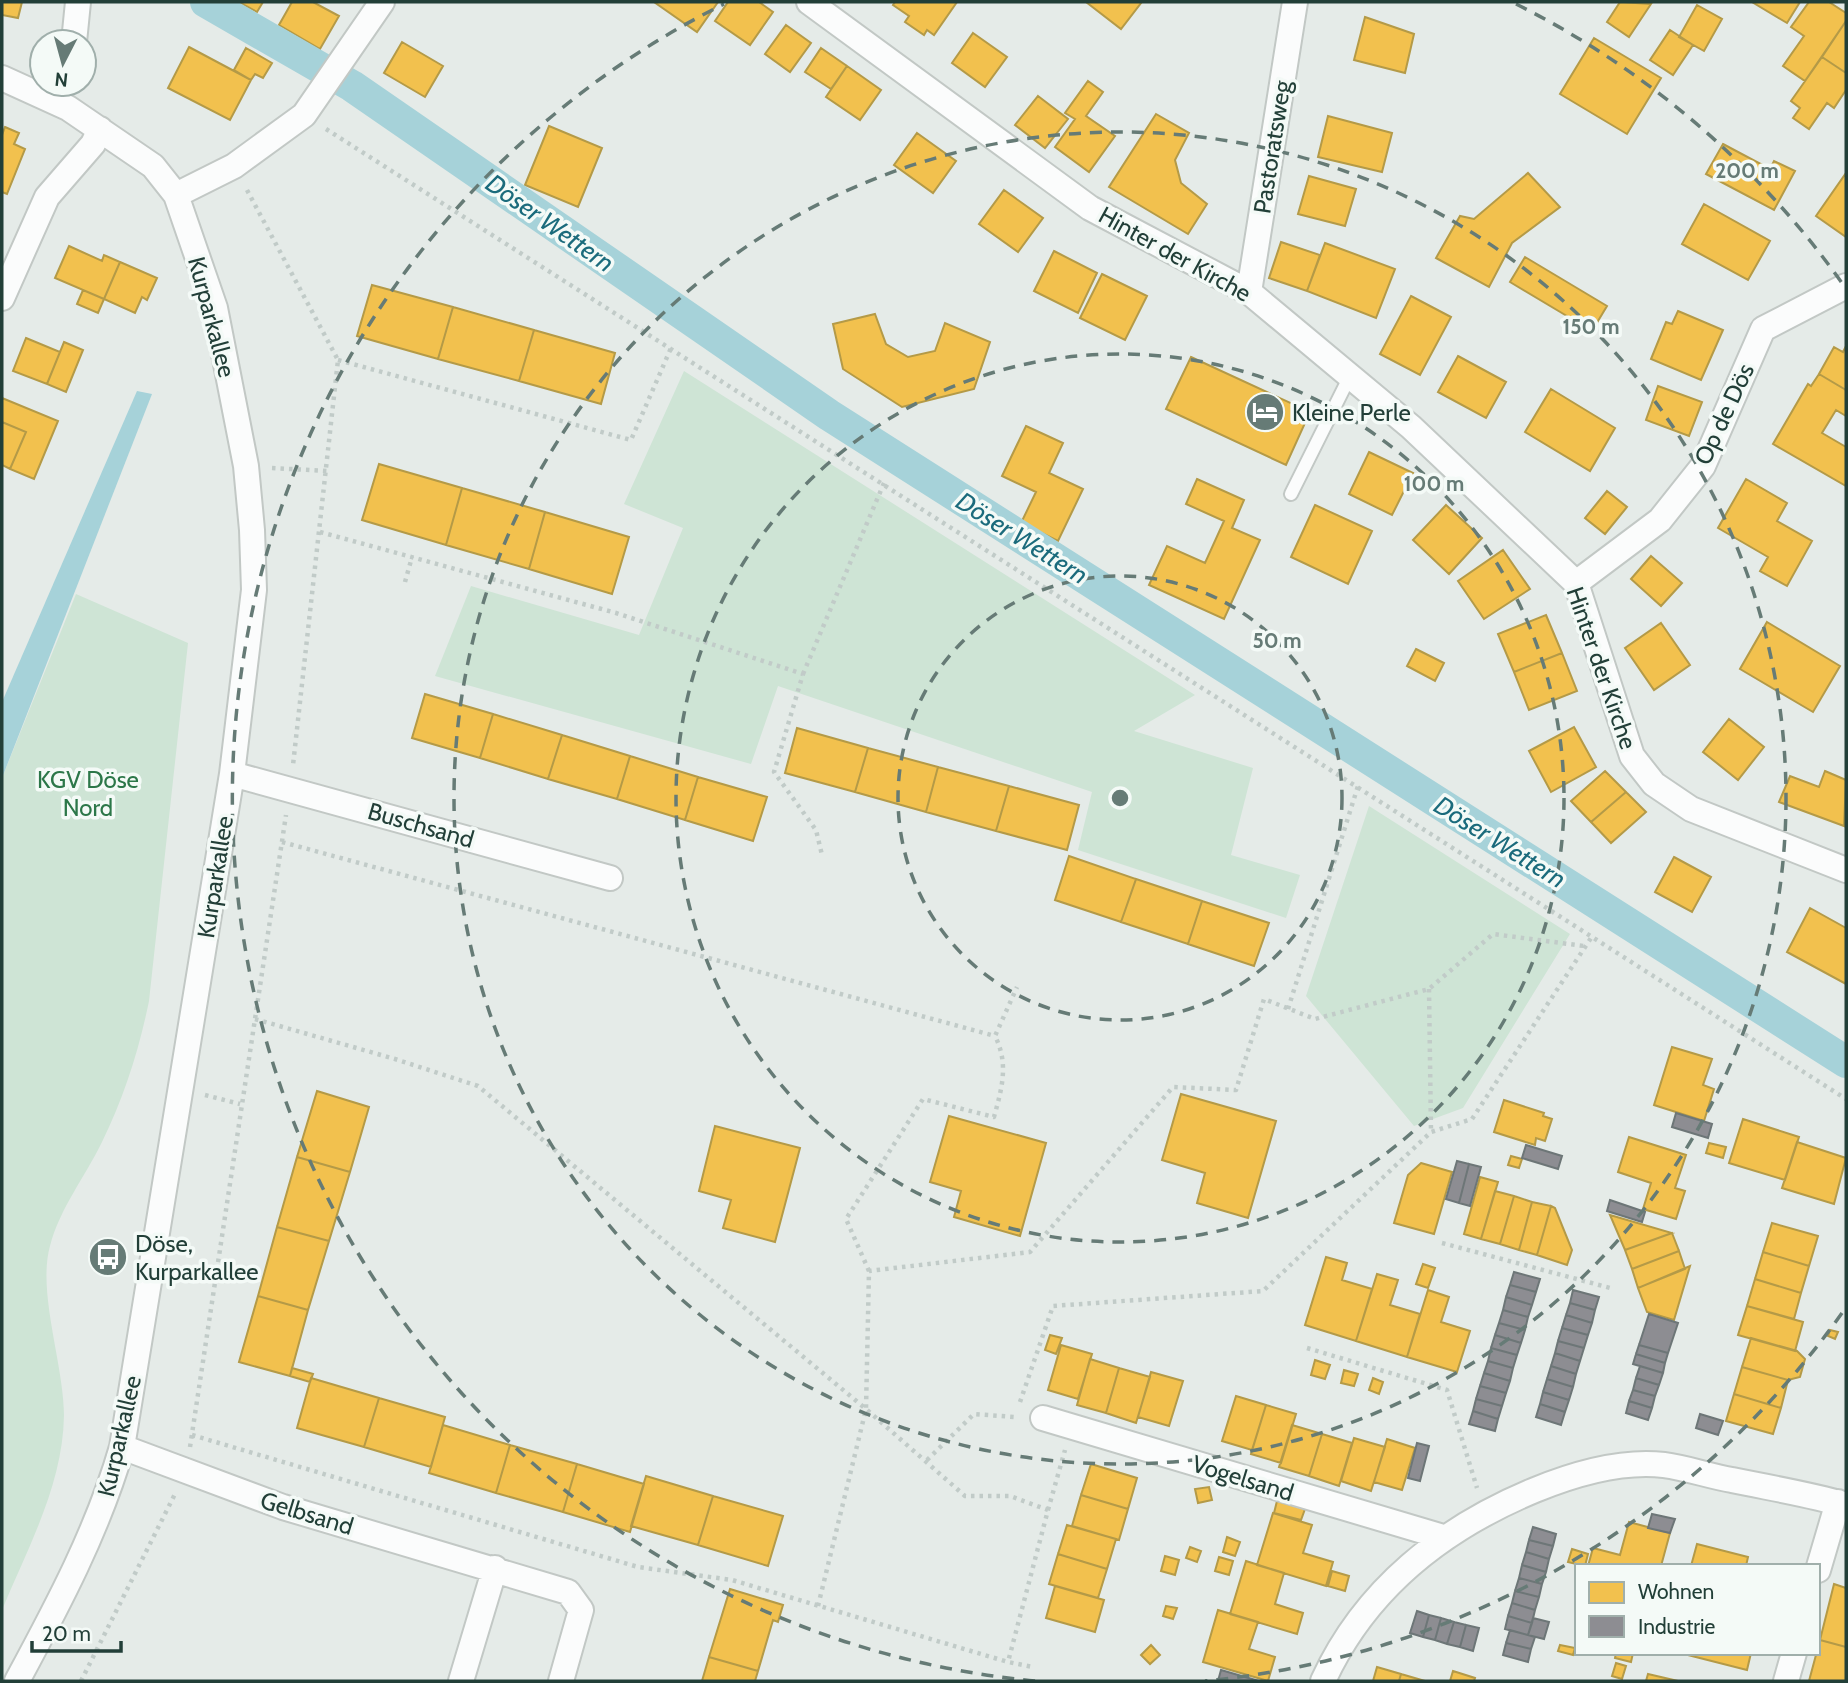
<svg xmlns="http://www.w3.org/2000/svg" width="1848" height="1683" viewBox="0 0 1848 1683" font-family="Cabin,sans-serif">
	<rect width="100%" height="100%" fill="#e5ebe8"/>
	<path fill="#cee4d5" d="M684,371l511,324 -61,36 119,37 -22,87 69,20 -14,43 -208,-68 14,-58 -314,-106 -27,78 -316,-88 36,-90 168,49 44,-107 -59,-24z
		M76,594l112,49 -39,358c-10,49 -25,96 -47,141 -17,35 -42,66 -52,104 -13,46 14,119 14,169 -1,70 -36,132 -62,195v-832z
		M1369,806l201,128 -107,174 -49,18 -108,-130z"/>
	<path fill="#a6d2d9" d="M137,391l15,3 -150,384v-76z"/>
	<path fill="#f2c14e" stroke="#b49a47" stroke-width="2" d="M2,2h20l-4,16 -16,-3z
		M239,2h24l-6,10z
		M292,2h21l26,14 -19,33 -41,-24z
		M654,2h64l-21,30z
		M728,2h31l14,10 -23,33 -35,-24z
		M895,2h62l-23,33 -7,-5 -3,5 -19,-13 4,-6 -16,-11z
		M1086,2h54l1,1 -20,26z
		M1620,2l31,2 -22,33 -22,-15z
		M1752,2h48l-13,21z
		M1809,2h20l17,11v8l-41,60 -22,-15 21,-30 -13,-9z
		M1697,5l25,14 -18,32 -25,-14z
		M1365,17l49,17 -9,39 -51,-13z
		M1846,21v52l-24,-16z
		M786,25l25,18 -21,29 -25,-18z
		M1670,30l23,15 -20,30 -23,-15z
		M973,33l34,24 -22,30 -33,-24z
		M1594,38l67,40 -34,56 -67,-40z
		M402,42l41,24 -18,31 -41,-24z
		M189,47l62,33 -21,40 -62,-32z
		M246,48l26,15 -9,15 -8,-4 -4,6 -17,-10z
		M821,48l26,18 -16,23 -26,-17z
		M1822,57l24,16v17l-12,18 -7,-5 -18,26 -16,-11 7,-10 -9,-7z
		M847,66l34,24 -21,30 -34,-23z
		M1088,81l15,11 -17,24 29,20 -26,36 -34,-25 20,-28 -10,-6z
		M1038,96l30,23 -23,29 -30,-23z
		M1156,114l33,19 -14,27 6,23 26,21 -19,30 -79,-47z
		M1328,116l64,17 -10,39 -64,-15z
		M549,126l53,22 -24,59 -53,-22z
		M5,127l14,6 -5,11 11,5 -18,45 -5,-2v-57z
		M917,133l39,28 -23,32 -39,-28z
		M1723,144l47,25 4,-8 21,10 -21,39 -68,-36z
		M1528,173l32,34 -48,36 -23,44 -53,-29 24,-42 14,3z
		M1846,173v64l-30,-21z
		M1309,176l47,13 -11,37 -47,-12z
		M1004,190l39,28 -25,34 -39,-28z
		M1704,204l66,37 -22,39 -66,-36z
		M1281,242l39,13 -13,36 -38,-13z
		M1325,243l70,26 -19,49 -69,-27z
		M69,246l33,15 2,-6 16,7 -16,37 -49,-21z
		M1054,251l43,22 -19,40 -44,-22z
		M1525,257l82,49 -15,25 -82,-49z
		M120,262l37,16 -10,22 -5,-3 -7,16 -31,-14z
		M1102,274l45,22 -22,44 -45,-22z
		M372,285l81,22 -15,52 -81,-23z
		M83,290l21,9 -6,14 -21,-9z
		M1411,296l40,21 -31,58 -40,-21z
		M453,307l81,23 -15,51 -81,-22z
		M1678,311l45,19 -22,50 -50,-21 15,-37 6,2z
		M875,314l11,30 22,13 27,-6 10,-28 45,19 -16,47 -72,18 -59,-38 -10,-45z
		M534,330l81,23 -14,51 -82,-23z
		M26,338l34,14 -13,32 -34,-13z
		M64,342l19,8 -17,42 -19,-8z
		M1846,346v44l-27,-16 15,-27 9,5z
		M1458,356l48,26 -20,36 -48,-26z
		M1191,357l119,55 -24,53 -120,-56z
		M1819,374l27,16v26l-10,-6 -14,23 24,14v39l-73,-42 35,-60 3,2z
		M1658,386l44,16 -13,34 -43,-16z
		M1551,389l64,39 -25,43 -65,-39z
		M2,398l56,23 -24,58 -24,-10 16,-37 -24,-10z
		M2,422l24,10 -16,37 -8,-4z
		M1026,426l37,17 -14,30 34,16 -25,52 -37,-18 15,-31 -34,-16z
		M1369,452l44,21 -21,42 -43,-21z
		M379,464l83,24 -16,57 -84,-25z
		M1197,479l47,21 -12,28 28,12 -36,79 -75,-34 18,-39 38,17 19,-42 -38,-17z
		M1746,479l41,24 -10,18 35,20 -25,45 -27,-15 8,-14 -50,-29z
		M462,488l83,24 -16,57 -83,-24z
		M1607,491l20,16 -22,27 -20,-16z
		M1315,505l57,26 -24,53 -57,-27z
		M1446,505l36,33 -33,36 -36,-34z
		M545,512l84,25 -17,57 -83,-25z
		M1503,550l27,39 -46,30 -26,-38z
		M1651,556l31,27 -21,23 -30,-27z
		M1546,615l16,38 -48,19 -16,-38z
		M1767,622l73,44 -27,46 -73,-43z
		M1661,623l29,42 -36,25 -29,-42z
		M1416,649l28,14 -9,18 -28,-15z
		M1562,653l15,38 -48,19 -15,-38z
		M425,694l68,20 -13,44 -68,-20z
		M493,714l69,21 -14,44 -68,-21z
		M1729,719l35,28 -26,33 -35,-28z
		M1574,727l22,40 -45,25 -22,-41z
		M797,728l71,20 -13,44 -70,-19z
		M562,735l68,21 -13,43 -69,-20z
		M868,748l70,19 -12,45 -71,-20z
		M630,756l68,21 -13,43 -68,-21z
		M938,767l71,19 -13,45 -70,-19z
		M1605,771l21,21 -35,30 -20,-21z
		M1825,771l21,9 -2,46 -65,-24 11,-26 29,11z
		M698,777l69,20 -14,44 -68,-21z
		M1009,786l70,19 -12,45 -71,-19z
		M1626,792l20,20 -35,31 -20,-21z
		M1069,856l67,23 -15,43 -66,-22z
		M1674,857l37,20 -19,35 -37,-20z
		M1136,879l66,22 -14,43 -67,-22z
		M1202,901l67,22 -15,43 -66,-22z
		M1810,908l36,20v56l-59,-32z
		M1672,1047l40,12 -9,26 11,4 -10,32 -50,-16z
		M317,1091l52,16 -19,65 -53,-15z
		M1181,1094l95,27 -28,97 -51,-15 8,-30 -43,-13z
		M1504,1100l40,13 -1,3 9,3 -7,22 -9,-3 -1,7 -41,-13z
		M949,1116l97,27 -26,93 -66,-19 7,-26 -31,-9z
		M1743,1119l56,18 -14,43 -56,-17z
		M715,1126l85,22 -25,94 -52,-14 8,-28 -32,-9z
		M1629,1137l57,18 -11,33 10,3 -9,28 -33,-10 8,-26 -33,-11z
		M1797,1142l49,16 -12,46 -52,-16z
		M1709,1143l17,4 -3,11 -17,-5z
		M1511,1156l11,3 -3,9 -11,-3z
		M297,1157l53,15 -21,69 -52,-14z
		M1421,1163l31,9 -18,62 -40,-11 14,-48z
		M1480,1177l18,5 -17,57 -17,-5z
		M1495,1191l19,5 -14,48 -19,-5z
		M1514,1196l18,6 -13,48 -19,-6z
		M1532,1202l19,4 -14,49 -18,-5z
		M1551,1206l4,2 17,42 -5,15 -30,-10z
		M1610,1215l62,18 -47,17z
		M1772,1223l46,13 -9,30 -46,-14z
		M277,1227l52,14 -21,69 -50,-14z
		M1672,1233l7,18 -47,18 -7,-19z
		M1679,1251l6,18 -47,19 -6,-19z
		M1763,1252l46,14 -8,27 -46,-14z
		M1326,1257l21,6 -5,17 30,9 -16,52 -51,-16z
		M1423,1264l12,4 -7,20 -12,-4z
		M1690,1266l-16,54 -27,-8 -9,-24z
		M1377,1274l21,6 -8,25 30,9 -13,43 -51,-16z
		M1755,1279l46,14 -7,26 -47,-13z
		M1428,1290l21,7 -8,25 29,9 -13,41 -50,-15z
		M258,1296l50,14 -18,66 -51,-14z
		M1747,1306l56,16 -8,29 -57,-16z
		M1830,1330l8,2 -3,7 -7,-3z
		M1050,1335l12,3 -6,16 -11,-4z
		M1751,1338l46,13 8,8 -5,18 -12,3 -46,-13z
		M1061,1345l31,9 -14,45 -30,-9z
		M1090,1359l29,9 -13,45 -29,-8z
		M1315,1360l15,5 -5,14 -14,-4z
		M1742,1367l46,13 -7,28 -47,-14z
		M292,1368l21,6 -3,8 -20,-6z
		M1119,1368l31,9 -14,46 -30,-10z
		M1344,1370l14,4 -4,12 -13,-3z
		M1151,1372l32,9 -14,45 -31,-9z
		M311,1378l68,20 -15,49 -67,-19z
		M1373,1378l10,4 -4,12 -10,-4z
		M1734,1394l47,14 -8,26 -47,-13z
		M1236,1396l30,9 -14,45 -30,-9z
		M379,1398l66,19 -14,50 -67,-20z
		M1266,1405l30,9 -15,49 -30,-9z
		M443,1425l67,20 -14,48 -67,-20z
		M1292,1425l30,9 -13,42 -30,-9z
		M1322,1434l30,9 -13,43 -30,-10z
		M1354,1438l31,9 -14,44 -30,-10z
		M1387,1439l28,9 -13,42 -28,-8z
		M510,1445l67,19 -14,48 -67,-19z
		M577,1464l67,20 -14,48 -67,-20z
		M1091,1464l46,14 -9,31 -47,-14z
		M646,1476l67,20 -15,49 -67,-19z
		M1209,1487l3,13 -14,3 -3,-14z
		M1081,1495l47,14 -9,31 -47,-14z
		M713,1496l70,20 -15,50 -70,-21z
		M1277,1501l28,8 -4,11 -27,-7z
		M1273,1513l39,12 -9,28 30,9 -7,24 -69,-21z
		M1629,1522l41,11 -9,33h-73l5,-18 27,7z
		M1067,1525l49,14 -9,30 -49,-15z
		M1227,1537l13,5 -5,14 -12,-4z
		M1697,1544l51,13 -2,9h-55z
		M1190,1547l11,4 -4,11 -11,-4z
		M1572,1549l16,5 -3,12 -17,-4z
		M1058,1554l49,15 -9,29 -49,-14z
		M1165,1556l14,4 -4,15 -14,-4z
		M1219,1557l14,4 -4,14 -14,-4z
		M1246,1561l38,12 -9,31 28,9 -6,21 -67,-20z
		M1332,1571l17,5 -4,15 -17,-5z
		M1834,1584l12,4v59l-26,-7z
		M1055,1586l49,14 -9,32 -49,-14z
		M730,1589l53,16 -5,17 -5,-2 -15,51 -49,-14z
		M1166,1606l11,2 -4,11 -10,-3z
		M1218,1610l40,12 -9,27 26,8 -7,24 -65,-19z
		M1820,1640l26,7v34h-37z
		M1151,1645l9,10 -10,9 -9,-9z
		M1560,1645l15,3 -2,7 -15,-4z
		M1616,1653h17l-2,9 -16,-4z
		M1680,1653h71l-4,17z
		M709,1657l49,14 -3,10h-53z
		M1616,1663l10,3 -4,13 -10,-3z
		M1377,1667l24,7 -2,7h-26z
		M1453,1671l22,7 -1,3h-24z
		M1401,1674l24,7h-26z
		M1648,1674l30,7h-32z"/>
	<path fill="#8d8d92" stroke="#6d7677" stroke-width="2" d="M1676,1113l36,11 -4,14 -36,-11z
		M1526,1145l36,11 -4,13 -36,-11z
		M1457,1161l12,3 -10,39 -13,-4z
		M1469,1164l12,3 -11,39 -11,-3z
		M1610,1200l35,12 -3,10 -35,-11z
		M1514,1272l26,7 -4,13 -26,-7z
		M1510,1285l26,7 -4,13 -26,-8z
		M1573,1290l26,7 -4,13 -25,-7z
		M1506,1297l26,8 -4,12 -25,-7z
		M1570,1303l25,7 -3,13 -26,-8z
		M1503,1310l25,7 -3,13 -26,-7z
		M1649,1314l29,9 -10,30 -29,-8z
		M1566,1315l26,8 -4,12 -26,-7z
		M1499,1323l26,7 -4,13 -26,-8z
		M1562,1328l26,7 -4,13 -26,-7z
		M1495,1335l26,8 -4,12 -26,-7z
		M1558,1341l26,7 -4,13 -25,-8z
		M1639,1345l29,8 -3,10 -29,-9z
		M1491,1348l26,7 -4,13 -25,-7z
		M1555,1353l25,8 -4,13 -25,-8z
		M1636,1354l29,9 -2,10 -30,-9z
		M1488,1361l25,7 -3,13 -26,-8z
		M1551,1366l25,8 -3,13 -26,-8z
		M1640,1366l23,7 -4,12 -23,-7z
		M1484,1373l26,8 -4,12 -26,-7z
		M1636,1378l23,7 -4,11 -22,-6z
		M1547,1379l26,8 -4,13 -26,-8z
		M1480,1386l26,7 -4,13 -26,-7z
		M1633,1390l22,6 -3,12 -23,-7z
		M1543,1392l26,8 -4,12 -25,-8z
		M1476,1399l26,7 -4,13 -25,-8z
		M1629,1401l23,7 -4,12 -22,-7z
		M1540,1404l25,8 -4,13 -25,-8z
		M1473,1411l25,8 -3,12 -26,-7z
		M1700,1414l23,7 -5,14 -22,-7z
		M1417,1443l12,3 -9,35 -12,-3z
		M1652,1514l23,5 -5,14 -22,-5z
		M1533,1527l23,7 -3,12 -24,-6z
		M1529,1540l24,6 -4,13 -23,-7z
		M1526,1552l23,7 -3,13 -24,-7z
		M1522,1565l24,7 -4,12 -23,-6z
		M1519,1578l23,6 -3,13 -24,-6z
		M1515,1591l24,6 -4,13 -23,-7z
		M1512,1603l23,7 -3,13 -24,-7z
		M1417,1611l12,4 -6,22 -13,-4z
		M1429,1615l12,3 -6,22 -12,-3z
		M1508,1616l24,7 -4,12 -23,-6z
		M1441,1618l13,4 -7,22 -12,-4z
		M1533,1618l16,4 -5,17 -16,-4z
		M1454,1622l12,3 -6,22 -13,-3z
		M1466,1625l13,3 -6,23 -13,-4z
		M1510,1630l25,7 -4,12 -25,-6z
		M1506,1643l25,6 -3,13 -25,-7z
		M1221,1670l38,11h-41z"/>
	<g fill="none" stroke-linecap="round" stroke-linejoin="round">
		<path stroke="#a6d2d9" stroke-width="32" d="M206,2l146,84 477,329 1017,647"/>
		<g stroke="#c2c8c5" stroke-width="16">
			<path id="lane" d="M1291,494l59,-118"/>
		</g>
		<g stroke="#c2c8c5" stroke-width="28">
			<path id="street" d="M809,2l281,206 159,84 162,135 165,156 56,173 22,28 37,25 155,61
				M74,42l4,-40
				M2,78l66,30 85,58 23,29 39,113 31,158 6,64 2,60 -22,184 -110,673c-24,83 -64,158 -105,234
				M176,195l58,-29 70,-51 78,-113
				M1249,292l46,-290
				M2,298l45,-101 46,-53 7,-15
				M1576,583l84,-63 43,-54 60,-137 83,-43
				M232,774l378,104
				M1043,1418l400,119
				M122,1447l161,60 285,85 13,18 -20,71
				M1818,1570l20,-68
				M461,1681l34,-113
				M1323,1681c42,-92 120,-153 212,-191 39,-16 85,-30 129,-25 23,3 45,11 68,15 38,8 77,14 114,25
				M1786,1681l8,-28"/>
		</g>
		<path stroke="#c1cbc8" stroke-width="4.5" stroke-dasharray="3.5 5" stroke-linecap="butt" d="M326,129l1520,970
			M247,190l91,170 -45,405
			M338,360l293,80 40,-92
			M272,468l55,3
			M320,532l296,81 187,61 -29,98 42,58 6,25
			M405,582l7,-25
			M803,674l81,-191
			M282,842l713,194
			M1429,989l2,143
			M1288,1009l70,-223
			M255,1019l140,40 83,27 388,323 99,87h45l38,14 -40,152
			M205,1095l35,9
			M1442,1243l172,46
			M869,1271l-23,-52 77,-120 71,18c8,-29 15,-53 1,-81l22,-49
			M1307,1348l140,42 30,98
			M1020,1402l33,-96 210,-15 168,-159 41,-13 119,-181
			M192,1435l446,132 94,13 276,82 25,5
			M190,1447l96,-632
			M927,1460l47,-46 41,3 1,-3
			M1048,1510l17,-60
			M818,1606l48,-197 3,-138 161,-19 143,-165 63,3 28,-91 51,20 114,-30 64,-55 91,12
			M81,1681l94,-187"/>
		<use href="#lane" stroke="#fbfcfc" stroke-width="12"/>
		<use href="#street" stroke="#fbfcfc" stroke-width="24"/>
	</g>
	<g fill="none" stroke="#667b76" stroke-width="3.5" stroke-dasharray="12 9">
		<circle cx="1120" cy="798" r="222"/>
		<circle cx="1120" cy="798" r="444"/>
		<circle cx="1120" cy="798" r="666"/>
		<path d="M1842 1313A887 887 0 0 1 1205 1681M1035 1681A887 887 0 0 1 724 4M1516 4A887 887 0 0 1 1842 283"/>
	</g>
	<defs>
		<g id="hotel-disc" transform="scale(2.0125)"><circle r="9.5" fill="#667b76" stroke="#f4faf7"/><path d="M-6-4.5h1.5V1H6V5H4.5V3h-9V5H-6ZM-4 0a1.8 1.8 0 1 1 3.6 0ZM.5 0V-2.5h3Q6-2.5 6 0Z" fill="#fff"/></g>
		<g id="bus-disc" transform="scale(2.0125)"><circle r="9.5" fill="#667b76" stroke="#f4faf7"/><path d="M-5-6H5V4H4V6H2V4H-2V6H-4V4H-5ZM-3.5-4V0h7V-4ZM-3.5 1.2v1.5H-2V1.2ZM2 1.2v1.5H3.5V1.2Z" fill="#fff"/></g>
	</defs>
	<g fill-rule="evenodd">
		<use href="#hotel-disc" x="1265" y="412"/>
		<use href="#bus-disc" x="108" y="1257"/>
	</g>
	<g text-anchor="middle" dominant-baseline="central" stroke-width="7" stroke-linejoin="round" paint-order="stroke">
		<g font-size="24" fill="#223f38" stroke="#f4faf7">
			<text transform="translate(1272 147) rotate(-81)">Pastoratsweg</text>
			<text transform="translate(1175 254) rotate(29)">Hinter der Kirche</text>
			<text transform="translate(212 317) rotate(75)">Kurparkallee</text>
			<text transform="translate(1724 414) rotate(-65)">Op de Dös</text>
			<text transform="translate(1602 668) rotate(71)">Hinter der Kirche</text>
			<text transform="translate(421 825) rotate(16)">Buschsand</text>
			<text transform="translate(215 877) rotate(-81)">Kurparkallee</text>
			<text transform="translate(119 1436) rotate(-77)">Kurparkallee</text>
			<text transform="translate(1243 1478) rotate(17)">Vogelsand</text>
			<text transform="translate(307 1513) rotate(17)">Gelbsand</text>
		</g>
		<g font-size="24" fill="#223f38" stroke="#f4faf7" text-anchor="start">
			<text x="1292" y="412">Kleine Perle</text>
			<text x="135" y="1243">Döse,<tspan x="135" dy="28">Kurparkallee</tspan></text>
		</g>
		<g font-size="24" fill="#2c7749" stroke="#f4faf7">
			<text x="88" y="779">KGV Döse<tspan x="88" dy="28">Nord</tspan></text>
		</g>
		<g font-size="26" font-style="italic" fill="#1b6b7c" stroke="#f4faf7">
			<text transform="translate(550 223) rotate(35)">Döser Wettern</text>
			<text transform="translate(1022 538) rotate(32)">Döser Wettern</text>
			<text transform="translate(1500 842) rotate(32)">Döser Wettern</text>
		</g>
	</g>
	<circle cx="1120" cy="798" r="10" fill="#667b76" stroke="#f4faf7" stroke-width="3.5"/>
	<g font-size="21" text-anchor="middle" font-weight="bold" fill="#667b76" stroke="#f4faf7" stroke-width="7" stroke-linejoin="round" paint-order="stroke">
		<text x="1747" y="178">200 m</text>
		<text x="1591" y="334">150 m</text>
		<text x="1434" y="491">100 m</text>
		<text x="1277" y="648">50 m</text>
	</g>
	<rect width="1848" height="1683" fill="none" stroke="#223f38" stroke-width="7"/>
	<rect x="1575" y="1564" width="245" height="91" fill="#f4faf7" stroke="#a0afab" stroke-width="2"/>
	<rect x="1589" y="1582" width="35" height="21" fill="#f2c14e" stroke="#a0afab" stroke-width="2"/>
	<text x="1638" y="1599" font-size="21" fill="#223f38">Wohnen</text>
	<rect x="1589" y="1616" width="35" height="21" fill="#8d8d92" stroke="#a0afab" stroke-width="2"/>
	<text x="1638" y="1634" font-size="21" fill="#223f38">Industrie</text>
	<g transform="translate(63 63) rotate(186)"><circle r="33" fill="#f4faf7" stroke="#a0afab" stroke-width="2"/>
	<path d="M0-5L12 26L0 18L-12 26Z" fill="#667b76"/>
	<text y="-10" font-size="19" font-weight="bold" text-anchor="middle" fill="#223f38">N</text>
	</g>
	<path d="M32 1641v10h89v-10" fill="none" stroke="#223f38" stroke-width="3.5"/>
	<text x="42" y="1641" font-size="21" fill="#223f38" stroke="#f4faf7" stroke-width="5" paint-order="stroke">20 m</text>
</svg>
